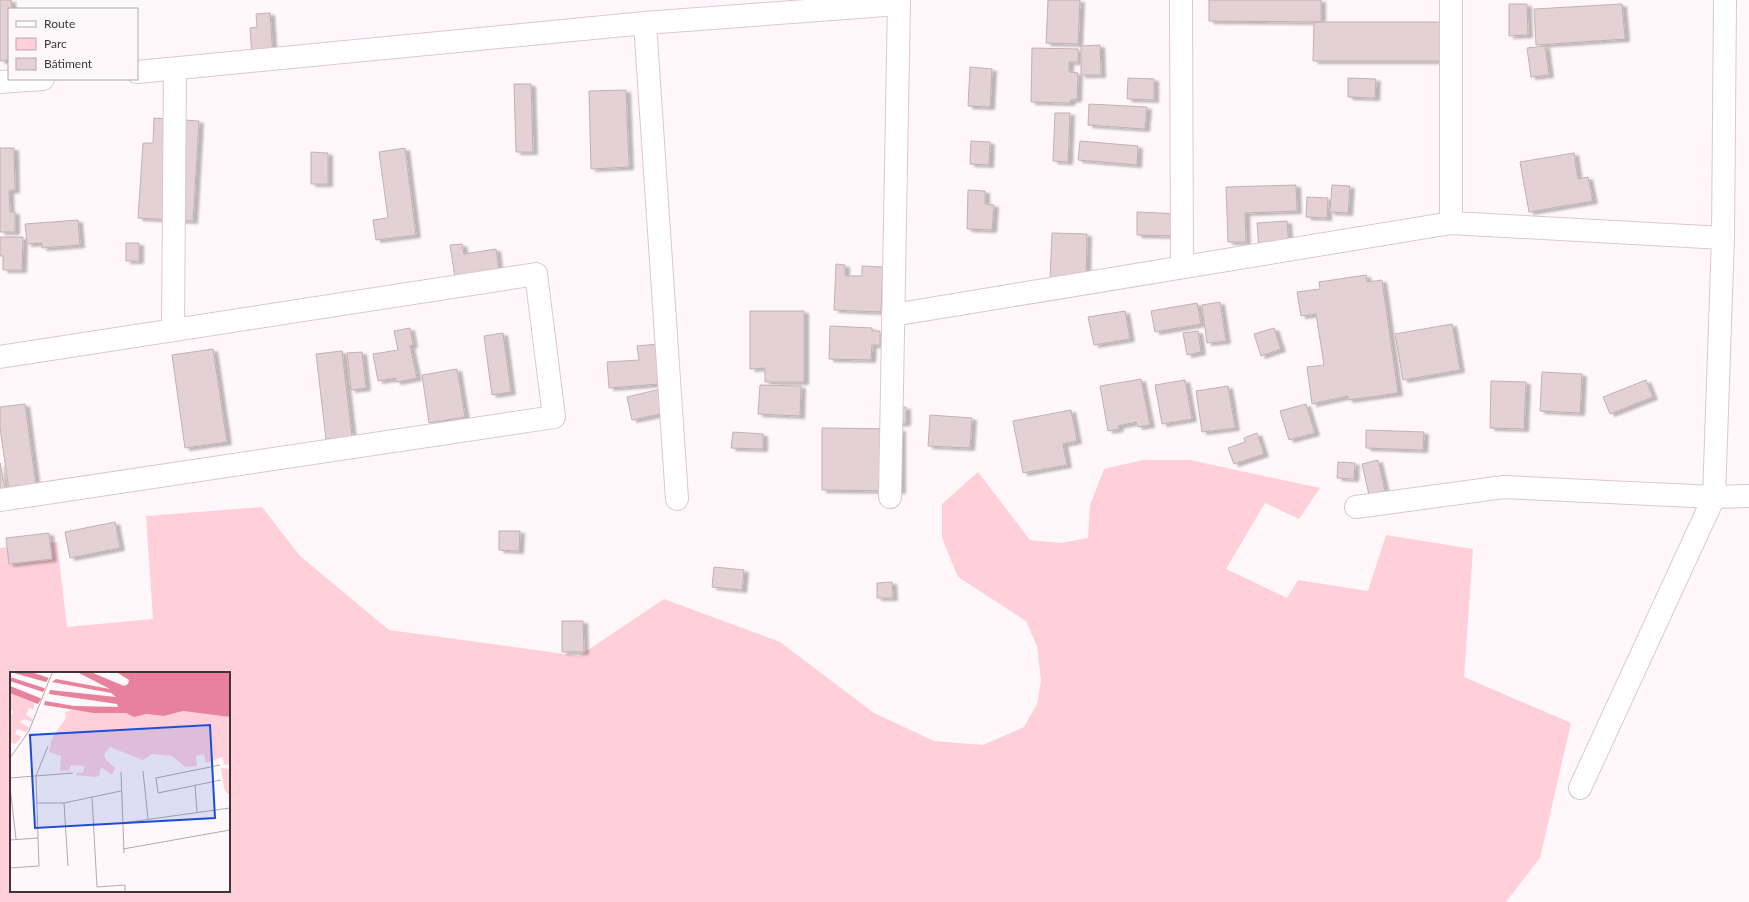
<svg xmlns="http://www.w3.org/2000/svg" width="1749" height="902" viewBox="0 0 1749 902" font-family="Lato,sans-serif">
	<defs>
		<filter id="shadow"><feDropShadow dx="4.5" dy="2.5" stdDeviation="1" flood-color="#0004"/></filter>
	</defs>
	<rect width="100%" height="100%" fill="#fff7f9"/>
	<path fill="#ffd0da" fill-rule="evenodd" d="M1143,460h47l130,28 -21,31 -34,-16 -39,66 61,29 11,-18 70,11 18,-56 87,14 -9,128 107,46 -31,135 -34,44h-1506v-354l57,-6 10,85 86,-8 -7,-103 116,-9 38,49 89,74 190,26 85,-57 116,43 94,71 60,28 49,4 41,-18 13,-23 4,-23 -4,-35 -11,-25 -68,-44 -16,-39v-34l36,-32 52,68 31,3 27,-5 2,-33 14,-36zM11,673h218v218h-218z"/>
	<path fill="#e4d1d5" stroke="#c3b0b4" filter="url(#shadow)" d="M0,0h11l1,9h-3v51l-9,1z
		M1048,0h32l-2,44 -32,-1z
		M1209,0h112v22l-112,-1z
		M1509,4h18l1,31 -19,1z
		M1622,4l3,35 -89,6 -2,-36z
		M270,13l3,44 -21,2 -2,-31 7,-1 -1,-13z
		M1314,22h129l1,39h-131z
		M1100,45l1,30h-20v-29z
		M1545,46l4,29 -18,2 -4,-29z
		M1032,48l46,1v13h-9v10l9,1 -1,26 -6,1 -1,3 -39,-1z
		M970,67l22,2 -2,38 -22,-1z
		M1128,78l26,1v21l-27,-1z
		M1348,78l28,1 -1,19 -27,-1z
		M514,84h17l2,68h-17z
		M626,90l3,77 -38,2 -2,-78z
		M1089,104l58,3 -2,22 -57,-4z
		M1055,113h15l-2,49 -15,-1z
		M154,118l45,3 -6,100 -55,-3 5,-75h10z
		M971,141l19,1 -1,23 -19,-1z
		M1080,141l58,5 -1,19 -59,-5z
		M0,148h14l1,42 -6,1 1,21h5v20h-15z
		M405,148l11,87 -40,5 -3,-20 15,-2 -9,-66z
		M311,152l17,1v31h-17z
		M1574,153l4,26 10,-2 5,24 -64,11 -9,-50z
		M1296,185l1,26 -52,2 1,29h-18l-2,-55z
		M1332,185l18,1 -2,27 -18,-1z
		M968,190l17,1v13l9,1 -2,25 -25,-1z
		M1307,197l21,1 -1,20 -21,-1z
		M1137,212l43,2 -1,22 -42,-1z
		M78,220l2,25 -38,3v-5l-15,1 -2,-20z
		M1287,221l2,25 -30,2 -2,-25z
		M1052,233l35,1 -1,46 -36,-1z
		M0,237h23l-1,33h-19v-14h-3z
		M126,243h13v18h-13z
		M462,244l2,10 32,-5 3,22 -44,6 -5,-32z
		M836,264l9,1v11h17v-10l21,1 -2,45 -47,-2z
		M1366,275l1,7 15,-2 16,113 -50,7v-4l-36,8 -5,-37 17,-2 -8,-51 -15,2 -4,-24 23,-3 -1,-7z
		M1220,302l6,39 -19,2 -5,-38z
		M1197,303l4,21 -46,8 -4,-21z
		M750,311h54v71h-39v-14l-15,1z
		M1125,311l5,28 -36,6 -6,-28z
		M1452,324l8,46 -57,10 -8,-46z
		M830,326l42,2v3h8v14h-8l-1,15 -42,-1z
		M410,328l3,17 -3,1 7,32 -21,4v-4l-18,3 -5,-27 25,-4 -4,-19z
		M1274,328l7,21 -20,7 -7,-22z
		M1198,331l3,21 -14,3 -4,-22z
		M503,333l8,59 -19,3 -8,-59z
		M668,343l3,40 -62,5 -2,-26 32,-2 -2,-14z
		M213,349l14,93 -42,6 -13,-93z
		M342,351l10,86 -26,2 -10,-85z
		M362,352l4,36 -15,2 -4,-37z
		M457,369l8,48 -36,6 -7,-48z
		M1542,372l40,2 -2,39 -40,-2z
		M1141,379l9,46 -12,2 -2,-5 -18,4 1,3 -11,2 -8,-45z
		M1185,380l7,39 -30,5 -7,-39z
		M1646,380l7,17 -43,17 -7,-17z
		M1491,381l35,1 -2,47 -34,-1z
		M760,385l41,1 -1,30 -42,-2z
		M1228,386l7,42 -33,4 -6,-41z
		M665,388l5,24 -38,8 -5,-23z
		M25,404l12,89 -27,4 -10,-69v-21z
		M1306,404l9,29 -26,7 -9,-29z
		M885,407h21v16l-20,1z
		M1071,410l6,31 -14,3 4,21 -44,8 -10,-52z
		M930,415l42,3 -2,30 -42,-2z
		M822,428l79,1v62l-79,-1z
		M1366,430l58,2 -1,18 -57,-2z
		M733,432l30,2v15l-32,-1z
		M1257,433l7,21 -30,10 -6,-16 17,-6 -1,-4z
		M1378,460l7,31 -16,4 -7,-31z
		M1338,462l17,1 -1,16 -17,-1z
		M0,463l7,36 -7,2z
		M115,522l5,26 -50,10 -5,-26z
		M499,531h21l-1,20 -20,-1z
		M49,533l3,26 -43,5 -3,-26z
		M714,567l30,3 -2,20 -30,-3z
		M892,582l1,16h-16v-15z
		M562,621h21l1,31h-22z"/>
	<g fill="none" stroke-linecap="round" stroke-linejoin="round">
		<g stroke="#dbc8cc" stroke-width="24">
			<path id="street" d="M1181,0l1,267
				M1451,0v223
				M645,23l32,476
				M137,72l508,-49 254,-19
				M0,82l43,-3
				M893,315l558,-92 272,15
				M173,330l2,-261
				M0,357l536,-83 18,143 -554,83
				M890,497l9,-497
				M1356,507l148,-20 210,10 35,-1
				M1580,788l134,-291 9,-259 2,-238"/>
		</g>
		<use href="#street" stroke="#fff" stroke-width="22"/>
	</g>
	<g transform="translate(10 672)">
		<rect width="220" height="220" fill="#fff7f9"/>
		<path d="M0,21l24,9v8l-5,-2 -3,7 7,4 -1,3 -8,-3 -4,3 10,6 -4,4 -9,-3 -2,5 7,3 -7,7 -5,-2v-23l3,-8 -3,-2zM61,38l55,3 8,3 12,-2 18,2 19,-5 47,6v47l-5,1 -3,-8 -16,6 -2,-9 -8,2 1,10 -12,1 -13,-11 -20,-2 -9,6 -33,-13 -6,7 2,6 9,8 -3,7 -9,-7 -3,1 -1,7 -4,1 -19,-2 2,-3 4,1 3,-7 -14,-1 -2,6 -9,-1 1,-14 -12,-4 3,-14 14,-20 -1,-6zM211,96l9,1v25h-3l-3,-6z" fill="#ffd0da"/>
		<path d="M4,1h20l15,5 -3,4zM69,1h14l31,13 4,-2 1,-4 -11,-7h112v44l-47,-6 -19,5 -18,-2 -12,3 -8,-4h-32l-50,-8 1,-4 29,5 44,1 -1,-3 -68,-10 1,-4 66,7 -5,-4 -59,-11 4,-3 54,10zM0,5l34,11 1,1 -2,3 -33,-11zM0,14l30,12 1,1 -3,5 -28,-11z" fill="#e8819c"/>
		<path fill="none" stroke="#b2aaac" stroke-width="1" d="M0,86l19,-27 23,-58M210,93l-64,13 2,15 63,-13M133,99l5,48M111,100l3,81M0,106l63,-5M185,113l2,27M0,115l6,52M82,125l5,90 28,-2v6M26,131h28l57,-12M54,131l4,63M112,151l108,-15M0,168l28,-2M113,177l107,-19M0,196l29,-2 -3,-90 12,-30"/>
		<path fill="#1d4ed8" fill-opacity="0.15" stroke="#1d4ed8" stroke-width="2" d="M200,53l5,93 -180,10 -5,-93z"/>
		<rect width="220" height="220" fill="none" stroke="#3e3638" stroke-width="2"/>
	</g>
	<rect x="8" y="8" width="130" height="72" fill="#fff7f9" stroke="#b2aaac"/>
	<rect x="16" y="21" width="20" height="6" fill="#ffffff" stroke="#b2aaac"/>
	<text x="44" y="28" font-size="12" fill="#3e3638">Route</text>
	<rect x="16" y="38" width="20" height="12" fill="#ffd0da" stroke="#b2aaac"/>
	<text x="44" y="48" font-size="12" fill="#3e3638">Parc</text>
	<rect x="16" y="58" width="20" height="12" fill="#e4d1d5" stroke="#b2aaac"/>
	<text x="44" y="68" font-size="12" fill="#3e3638">Bâtiment</text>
</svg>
